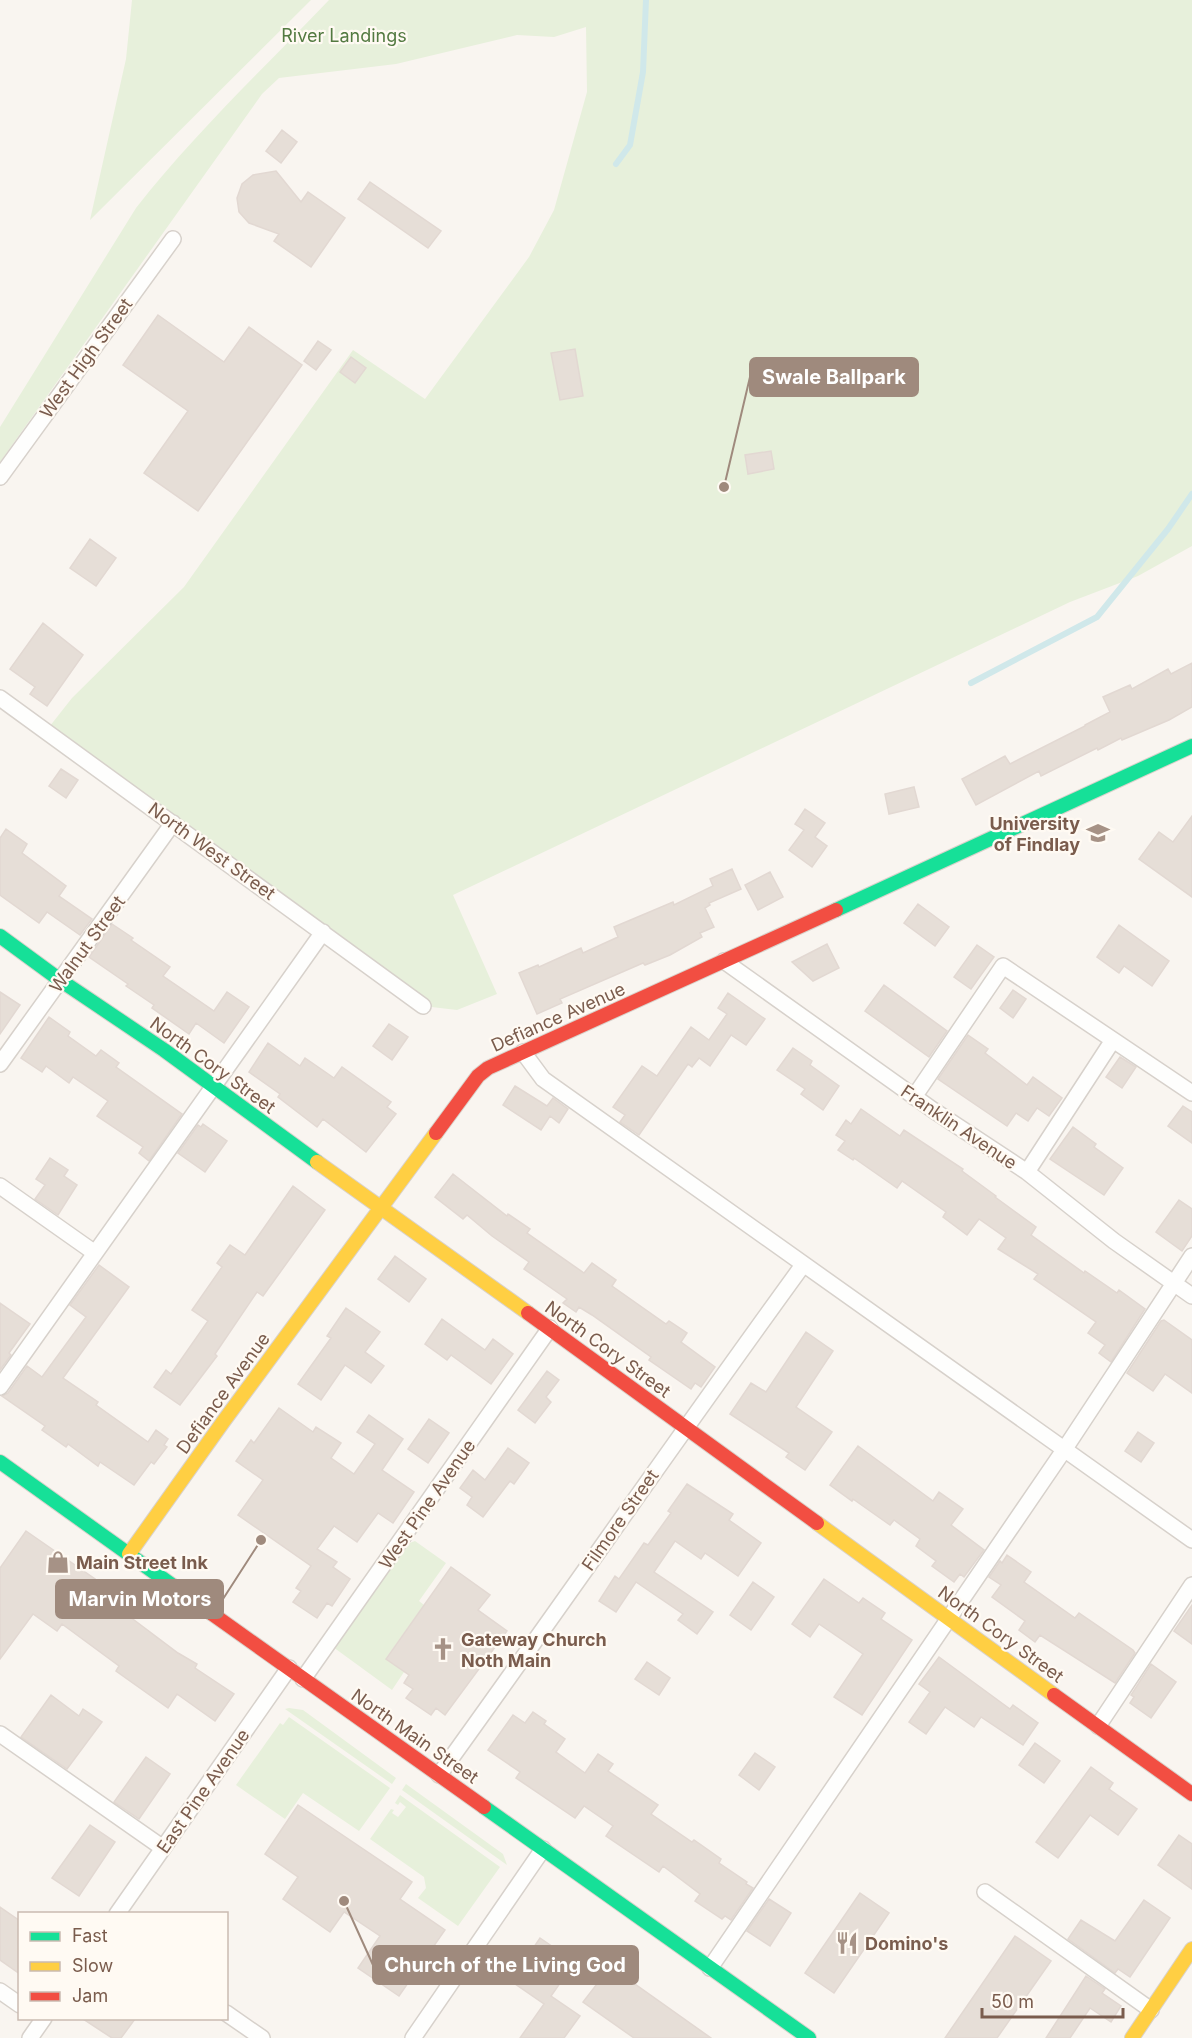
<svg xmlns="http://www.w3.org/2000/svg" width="1192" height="2038" viewBox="0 0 1192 2038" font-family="Inter,sans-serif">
	<rect width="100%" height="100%" fill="#f9f5f0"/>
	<path fill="#e7f0db" d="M132,0h179l-221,220 36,-161z
		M329,0h863v546l-54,30 -68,26 -617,293 44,99 -40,16 -34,-4 -377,-275 26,-33 112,-111 169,-237 72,49 104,-142 25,-47 33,-118 -1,-65 -32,10 -37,-2 -121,29 -117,14 -17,16 -262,368v-35l136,-219c58,-74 128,-140 193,-208z
		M415,1541l31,22 -27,38 5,4 -38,53 18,14 -12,18 -59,-43 74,-103z
		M289,1708l14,2 93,68 -4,6 -107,-75z
		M289,1717l101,71 -31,43 -56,-38 -18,26 -49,-34 44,-62 3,2z
		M406,1784l97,70 4,11 -105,-75z
		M400,1795l100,72 -42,59 -40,-28 8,-10 -2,-11 -54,-38 21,-30 3,1 -2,3 6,4 8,-10 -6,-5 -2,3 -3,-2z"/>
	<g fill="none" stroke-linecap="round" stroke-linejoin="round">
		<path stroke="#d0e8ea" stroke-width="6" d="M616,164l14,-19 13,-73 3,-72
			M971,683l126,-66 71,-88 24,-35"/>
	</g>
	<path fill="#e6ded7" stroke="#e2d8d2" stroke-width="1.5" d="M282,130l15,12 -16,21 -15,-12z
		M276,171l25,31 7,-10 37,26 -34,49 -37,-26 5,-7 -30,-11 -10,-11 -2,-14 5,-14 11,-9z
		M370,182l71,49 -13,17 -70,-49z
		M158,315l66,47 25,-35 53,38 -104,146 -54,-38 44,-62 -65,-46z
		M318,341l13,9 -15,20 -12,-9z
		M575,349l8,47 -23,4 -9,-47z
		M351,357l15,11 -11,15 -15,-11z
		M771,451l3,18 -26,5 -3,-19z
		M90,539l26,19 -20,28 -26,-18z
		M43,623l40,32 -36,51 -17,-12 5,-7 -25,-18z
		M1192,663v44l-23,13 -47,20 -1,-2 -23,12 -1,-2 -56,28 -2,-5 -63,34 -14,-26 43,-23 5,8 75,-38v-1l25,-13 -7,-15 27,-12 2,4 36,-20 3,5z
		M61,769l17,11 -12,18 -17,-12z
		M914,787l5,20 -30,7 -4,-20z
		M805,809l20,14 -10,14 12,9 -15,21 -23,-17 15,-20 -9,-6z
		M1192,816v81l-53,-38 20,-27 14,10z
		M6,829l21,15 -5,9 44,33 -7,10 33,23 -12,16 -33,-23 -8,11 -39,-28v-57z
		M732,869l9,20 -32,14 1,2 -5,3 9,19 -14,6 2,4 -32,18 -25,10 -2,-2 -83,36 2,4 -25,11 -18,-41 19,-8 1,2 42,-19 2,5 35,-16 -4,-10 59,-25 1,3 39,-19 -3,-7z
		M770,872l13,25 -25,13 -13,-25z
		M918,904l31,23 -14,19 -31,-23z
		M112,924l21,14 -2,2 39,27 -7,9 51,35 13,-19 22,15 -25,36 -28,-20 -7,11 -37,-26 2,-3 -28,-19 2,-2 -39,-27z
		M1119,925l50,36 -17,25 -28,-20 -5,7 -22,-16z
		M827,944l12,24 -26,13 -21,-19z
		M977,945l17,12 -23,32 -17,-12z
		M884,985l63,46 -18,26 -64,-46z
		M1013,990l13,9 -13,19 -13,-10z
		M0,992l20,13 -20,29z
		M728,993l37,26 -19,26 -15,-10 -21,31 -11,-8 -7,9 -4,-3 -49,71 -19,-13 5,-7 -12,-8 29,-41 15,10 34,-49 18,13 18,-26 -9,-6z
		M49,1017l21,15 -2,4 28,20 5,-6 18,13 -3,4 66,47 -33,47 -10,-8 4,-6 -46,-31 11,-15 -35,-24 -4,6 -23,-17 -4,6 -21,-14z
		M389,1024l19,13 -16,23 -19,-14z
		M968,1035l20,14 -3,4 42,32 6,-8 29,21 -13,18 -12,-8 -9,13 -12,-8 -9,13 -69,-47z
		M268,1043l32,23 5,-8 29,20 8,-11 49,35 -4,5 9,7 -30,38 -43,-33 -6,8 -39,-30 2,-3 -31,-22z
		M793,1048l19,13 -2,4 29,21 -16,24 -22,-16 4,-5 -28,-19z
		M1120,1057l16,10 -14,21 -16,-11z
		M515,1086l32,20 6,-8 15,11 -9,14 -9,-7 -9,14 -38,-25z
		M1183,1106l9,6v31l-24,-17z
		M861,1109l39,27 4,-6 59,39 -1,2 34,25 -1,1 41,30 -5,8 53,38 1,-2 32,22 2,-3 26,19 -34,53 -12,-9 6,-8 -17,-12 8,-11 -62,-43 4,-5 -40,-25 8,-11 -27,-19 -12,16 -24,-18 3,-5 -44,-31 -5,7 -43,-30 -1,2 -15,-10 7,-9 -9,-6 10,-15 5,4z
		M203,1124l24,17 -22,31 -27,-19 20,-28 3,2z
		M1073,1127l23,17 -2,3 29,21 -19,27 -54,-36z
		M50,1158l18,12 -4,6 13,9 -19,30 -23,-16 10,-14 -9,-6z
		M453,1174l54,42 1,-2 22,15 -3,4 57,40 8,-10 24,17 -4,6 54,38 3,-3 18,12 -6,9 34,25 -14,20 -6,-4 -4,6 -42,-29 2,-3 -59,-42 -13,-8 -3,5 -13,-9 4,-4 -43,-30 5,-7 -37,-26 -25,-21 -4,4 -28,-22z
		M293,1186l32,24 -62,86 -6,-4 -42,62 2,2 -37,49 -26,-18 12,-17 5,4 37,-53 -16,-11 30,-43 -5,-4 13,-18 15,10z
		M1179,1200l13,9v27l-10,15 -26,-19z
		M395,1256l31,23 -17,23 -31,-23z
		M99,1265l30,22 -66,91 35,24 -2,3 52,37 8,-12 12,9 -4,6 3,2 -13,17 -3,-2 -17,23 -34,-23 -2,4 -30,-22 -2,3 -24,-17 3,-4 -43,-30 6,-3 19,-27 15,11 44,-60 -16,-12z
		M0,1303l30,21 -21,29 2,2 -11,15z
		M346,1308l34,24 -15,20 19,14 -13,17 -26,-18 -24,35 -23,-16 33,-46 -4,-2z
		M442,1319l43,31 8,-11 20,15 -22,30 -40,-29 -4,5 -22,-16z
		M1164,1320l28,20v53l-27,-19 -12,17 -26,-18 34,-52z
		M806,1332l27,19 -37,56 36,25 -27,38 -19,-13 3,-4 -59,-39 21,-31 15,9z
		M547,1371l12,9 -13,17 5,5 -16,21 -17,-13z
		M279,1408l34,24 3,-5 25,16 -10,15 23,16 21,-30 -18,-12 12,-17 34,24 -21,31 32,22 -21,31 -15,-10 -21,29 -23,-16 -17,23 20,13 -4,5 17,12 -18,27 -5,-3 -10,15 -24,-16 8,-11 -5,-3 15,-22 -73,-51 25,-35 -27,-19 15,-21 3,3z
		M429,1419l20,14 -21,30 -20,-14z
		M1138,1432l16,11 -13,19 -16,-11z
		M858,1446l75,55 6,-9 24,17 -12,16 33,25 -20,27 -4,-3 -6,8 -22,-16 4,-5 -20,-15 4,-7 -26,-19 -4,5 -37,-26 -1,2 -22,-16z
		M508,1448l21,15 -15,21 -4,-3 -27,36 -16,-12 5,-8 -12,-9 13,-18 12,10z
		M687,1484l46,30 -4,6 32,23 -23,33 -33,-23 -4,6 -26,-18 -21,31 59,40 -16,22 -19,-14 5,-6 -47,-32 -20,30 -17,-11 16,-25 4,3 25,-36 4,2 23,-32 -3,-2z
		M26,1531l69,48 -6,7 89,67 19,11 -2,4 39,26 -19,27 -38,-27 -9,14 -52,-37 3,-5 -57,-42 -5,7 -24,-17 -33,45v-91z
		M1007,1555l24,17 -7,10 51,36 4,-5 54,37 2,3 -20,30 -75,-48 -5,7 -16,-12 6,-9 -33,-24 9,-12 -12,-8 11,-16 2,2z
		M451,1567l39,28 -12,15 29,21 -62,84 -9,-7 -5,7 -25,-17 7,-9 -9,-6 5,-8 -23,-16z
		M824,1579l35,24 4,-5 22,15 -4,6 31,21 -50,75 -28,-18 29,-43 -44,-30 -9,13 -18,-13z
		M753,1582l21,15 -23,33 -21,-15z
		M1192,1605v39l-18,-13z
		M939,1657l71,52 3,-4 25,18 -15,22 -42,-28 -7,10 -29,-20 -19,27 -17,-12 21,-30 -11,-8z
		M647,1662l23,16 -11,17 -24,-16z
		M1151,1664l25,18 -25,36 -21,-15 4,-6 -3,-2z
		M51,1695l28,21 4,-7 19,13 -35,47 -46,-32z
		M533,1712l13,9 -2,3 21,15 -9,13 29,21 13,-19 15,10 -5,7 50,34 -7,9 41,28 2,-2 27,19 -2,4 28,19 -1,2 7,4 -22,32 -6,-4 -3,3 -27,-18 5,-7 -37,-28 -4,6 -53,-36 7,-10 -29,-20 -9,12 -59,-40 4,-6 -32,-22 25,-35 12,8z
		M1035,1743l25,18 -16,22 -25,-18z
		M755,1753l20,14 -16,23 -20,-15z
		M146,1757l24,17 -31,45 -25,-17z
		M1091,1767l22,16 -4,6 28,20 -19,26 -28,-20 -32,43 -22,-16z
		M298,1805l114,77 -12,17 45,31 -46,66 -41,-28 22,-32 -36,-24 -14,20 -47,-33 15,-22 -33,-23z
		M90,1825l25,17 -36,54 -27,-18z
		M1179,1835l13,9v45l-34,-24z
		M860,1893l29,20 -55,80 -29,-20z
		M769,1899l22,14 -21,33 -23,-15z
		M1144,1900l26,18 -40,59 -12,-8 -3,4 -47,-34 13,-19 34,21z
		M0,1907l20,14v53l-20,-14z
		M1015,1936l36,25 -54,77h-52z
		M540,1938l35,24 -24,34 29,20 -16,22h-44l24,-34 -36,-25 -6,-7 -1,-7 4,-4 6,-1 10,6z
		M617,1958l17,13 -6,8 83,59h-77l-51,-36z
		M1086,1976l19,13 -3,4 19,13 -10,16 -21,-14 -20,30h-24z
		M83,2019h52l-14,19h-9z"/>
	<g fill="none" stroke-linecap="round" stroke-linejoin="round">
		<g stroke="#d7d1cb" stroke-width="18">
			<path id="street" d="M0,477l173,-238
				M0,698l423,308
				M724,961l209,149 94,62 87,69 78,55
				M523,1052l20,27 649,461
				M0,1064l173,-241
				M914,1097l89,-131 189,127
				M1027,1172l86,-132
				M0,1186l95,67
				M0,1387l323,-455
				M303,1679l247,-351
				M1098,1726l94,-141
				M0,1734l163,114
				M439,1775c122,-169 241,-341 364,-510
				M985,1892l166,118
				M117,1914l172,-246
				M710,1968l354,-518 128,-194
				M0,1991l20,14
				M226,2013l36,25
				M30,2038l14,-20
				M413,2038l130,-189"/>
		</g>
		<g stroke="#d9d2cb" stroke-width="16">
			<path id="fast" d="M836,910l356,-164
				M0,936l60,44 104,70 153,112
				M0,1462l211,151
				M484,1807l325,231"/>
		</g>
		<g stroke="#d9d2cb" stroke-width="16">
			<path id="slow" d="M317,1162l211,151
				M817,1523l237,172
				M129,1554l94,-132 213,-289
				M1132,2038l60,-89"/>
		</g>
		<g stroke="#d9d2cb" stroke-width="16">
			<path id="jam" d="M436,1133l42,-57 10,-8 348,-158
				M528,1313l289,210
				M211,1613l273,194
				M1054,1695l138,99"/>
		</g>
		<use href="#street" stroke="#fefefd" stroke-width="15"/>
		<use href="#fast" stroke="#16e098" stroke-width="14"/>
		<use href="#slow" stroke="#ffcf43" stroke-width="14"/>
		<use href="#jam" stroke="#f24e42" stroke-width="14"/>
	</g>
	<defs>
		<g id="university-bare" transform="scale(1.8)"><path d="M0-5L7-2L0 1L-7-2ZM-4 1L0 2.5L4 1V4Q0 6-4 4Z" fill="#a69286" stroke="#fffaf3" stroke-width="2.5" paint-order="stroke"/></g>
		<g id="shop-bare" transform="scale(1.8)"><path d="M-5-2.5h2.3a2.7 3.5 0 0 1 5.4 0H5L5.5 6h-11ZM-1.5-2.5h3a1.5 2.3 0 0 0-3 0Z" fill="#a69286" stroke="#fffaf3" stroke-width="2.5" paint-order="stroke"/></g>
		<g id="church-bare" transform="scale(1.8)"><path d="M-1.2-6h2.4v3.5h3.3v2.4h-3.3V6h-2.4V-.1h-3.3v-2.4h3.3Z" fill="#a69286" stroke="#fffaf3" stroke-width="2.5" paint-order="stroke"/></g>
		<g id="restaurant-bare" transform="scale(1.8)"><path d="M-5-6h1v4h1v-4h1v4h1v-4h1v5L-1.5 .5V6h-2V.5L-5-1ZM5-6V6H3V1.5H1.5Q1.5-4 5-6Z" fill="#a69286" stroke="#fffaf3" stroke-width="2.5" paint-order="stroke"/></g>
	</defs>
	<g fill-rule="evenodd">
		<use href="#university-bare" x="1098" y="833"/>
		<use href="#shop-bare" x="58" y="1562"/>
		<use href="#church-bare" x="443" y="1649"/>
		<use href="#restaurant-bare" x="847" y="1943"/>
	</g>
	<g text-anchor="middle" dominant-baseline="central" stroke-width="4.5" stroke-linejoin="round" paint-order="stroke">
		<g font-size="18" fill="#537a41" stroke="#fffaf3">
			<text x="344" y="35">River Landings</text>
		</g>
		<g font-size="18" fill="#7a5c4d" stroke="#fffaf3">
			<text transform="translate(86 358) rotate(-54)">West High Street</text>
			<text transform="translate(212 851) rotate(36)">North West Street</text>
			<text transform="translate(87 944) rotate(-54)">Walnut Street</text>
			<text transform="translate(558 1017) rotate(-24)">Defiance Avenue</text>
			<text transform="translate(213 1065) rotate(36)">North Cory Street</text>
			<text transform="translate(959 1127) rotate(34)">Franklin Avenue</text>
			<text transform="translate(608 1349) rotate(36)">North Cory Street</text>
			<text transform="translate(223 1393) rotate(-54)">Defiance Avenue</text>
			<text transform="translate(427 1504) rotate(-55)">West Pine Avenue</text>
			<text transform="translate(620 1520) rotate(-55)">Filmore Street</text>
			<text transform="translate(1001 1634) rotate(36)">North Cory Street</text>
			<text transform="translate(415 1736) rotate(35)">North Main Street</text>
			<text transform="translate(203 1791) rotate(-55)">East Pine Avenue</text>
		</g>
		<g font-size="18" font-weight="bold" fill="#7a5c4d" stroke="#fffaf3" text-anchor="start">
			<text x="1080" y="823" text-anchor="end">University<tspan x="1080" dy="21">of Findlay</tspan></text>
			<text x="76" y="1562">Main Street Ink</text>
			<text x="461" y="1639">Gateway Church<tspan x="461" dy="21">Noth Main</tspan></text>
			<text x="865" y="1943">Domino's</text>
		</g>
	</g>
	<path fill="none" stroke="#9f8a7d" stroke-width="2" d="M724 487L750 377M261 1540L223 1599M344 1901L373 1965"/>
	<g fill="#9f8a7d" stroke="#fffaf3" stroke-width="2">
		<circle cx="724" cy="487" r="6"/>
		<circle cx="261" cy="1540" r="6"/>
		<circle cx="344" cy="1901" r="6"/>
	</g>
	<g fill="#9f8a7d" stroke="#9f8a7d" stroke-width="2">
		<rect x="750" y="358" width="168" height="38" rx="6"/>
		<rect x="56" y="1580" width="167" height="38" rx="6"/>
		<rect x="373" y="1946" width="265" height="38" rx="6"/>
	</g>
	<g font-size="20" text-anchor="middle" font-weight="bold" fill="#fff">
		<text x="834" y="384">Swale Ballpark</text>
		<text x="140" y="1606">Marvin Motors</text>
		<text x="505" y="1972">Church of the Living God</text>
	</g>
	<rect x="18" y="1912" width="210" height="108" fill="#fffaf3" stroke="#cabbb1" stroke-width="1.5"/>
	<rect x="30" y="1932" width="30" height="9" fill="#16e098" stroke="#cabbb1" stroke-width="1.5"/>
	<text x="72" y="1942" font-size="18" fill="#7a5c4d">Fast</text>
	<rect x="30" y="1962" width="30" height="9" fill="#ffcf43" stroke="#cabbb1" stroke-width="1.5"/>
	<text x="72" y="1972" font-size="18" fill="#7a5c4d">Slow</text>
	<rect x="30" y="1992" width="30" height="9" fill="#f24e42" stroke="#cabbb1" stroke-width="1.5"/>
	<text x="72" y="2002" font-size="18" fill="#7a5c4d">Jam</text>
	<path d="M982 2008v9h141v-9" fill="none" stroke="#7a5c4d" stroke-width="3"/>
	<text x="991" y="2008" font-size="18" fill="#7a5c4d" stroke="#fffaf3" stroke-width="4.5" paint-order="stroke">50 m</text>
</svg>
